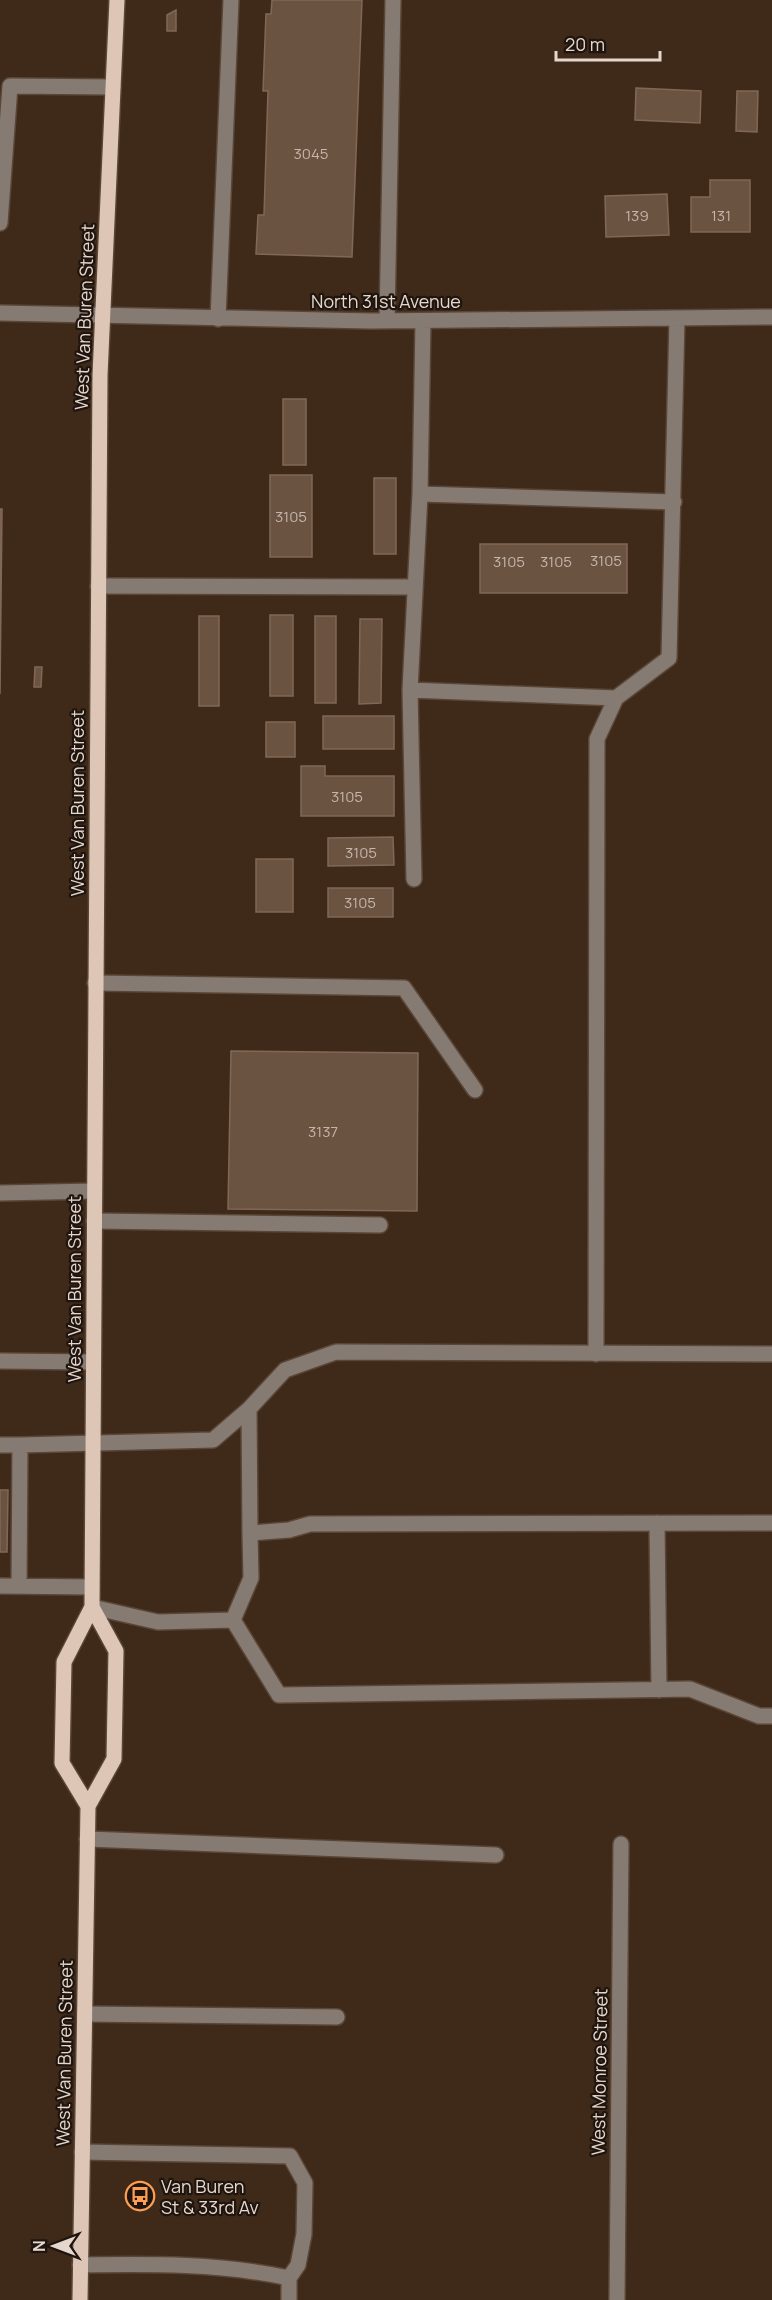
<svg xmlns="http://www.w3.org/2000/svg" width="772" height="2300" viewBox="0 0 772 2300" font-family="Manrope,sans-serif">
	<rect width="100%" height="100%" fill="#3f2a1a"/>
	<path fill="#6b5342" stroke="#816856" stroke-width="1.5" d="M272,0h90l-10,257 -96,-3 2,-39h6l4,-124h-5l3,-77h5z
		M176,10v21h-9v-16z
		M636,88l65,3 -1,32 -65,-3z
		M737,91h21l-1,41 -21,-1z
		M710,180h40v52h-59v-35h19z
		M667,194l2,41 -63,2 -1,-41z
		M283,399h23v66h-23z
		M270,475h42v82h-42z
		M374,478h22v76h-22z
		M0,509h2l-2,185z
		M480,544h147v49h-147z
		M270,615h23v81h-23z
		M199,616h20v90h-20z
		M315,616h21v87h-21z
		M360,619h22l-1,84 -22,1z
		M35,667h7l-1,20h-7z
		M323,716h71v33h-71z
		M266,722h29v35h-29z
		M301,766h24v10h69v40h-93z
		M393,837l1,28 -66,1v-28z
		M256,859h37v53h-37z
		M328,888h65v29h-65z
		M231,1051l187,2 -1,158 -189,-2z
		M0,1490h8l-1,62h-7z"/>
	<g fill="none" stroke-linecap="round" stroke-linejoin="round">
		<g stroke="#5a4637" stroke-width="18">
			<path id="minor" d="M0,223l10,-137 103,1
				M0,313l371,8 401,-4
				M218,319l13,-319
				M387,321l6,-321
				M420,494l3,-173
				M98,586l317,1
				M410,690l4,189
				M616,698l-206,-8 10,-196 254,8
				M95,983l309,5 71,102
				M0,1193l94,-2
				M94,1221l286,4
				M596,1354l1,-615 19,-41 53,-40 8,-340
				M0,1361l93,1
				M249,1409l1,124
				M0,1445h20l-1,141
				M20,1445l193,-5 36,-31 36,-39 51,-18 436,2
				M657,1523l2,167
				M0,1586l92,1
				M92,1607l66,15 75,-2 18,-42 -1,-45 39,-3 21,-6 462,-1
				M233,1620l46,75 411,-6 69,27h13
				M87,1839l409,16
				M85,2014l252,3
				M82,2152l208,4 15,27 -1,51 -6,31 -9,13v22
				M80,2265c72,-1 139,-2 209,13
				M617,2300l4,-456"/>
		</g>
		<g stroke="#5a4637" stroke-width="18">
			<path id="major" d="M88,1806l-26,-43 2,-101 28,-55 8,-1232 17,-375
				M80,2300l8,-494 26,-47 2,-108 -24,-44"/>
		</g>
		<use href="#minor" stroke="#867b73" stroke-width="15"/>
		<use href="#major" stroke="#dec6b6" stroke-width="15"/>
	</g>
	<defs>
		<g id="bus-ring" transform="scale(1.5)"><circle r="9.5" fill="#1f150e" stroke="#fb9e51" stroke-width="1.5"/><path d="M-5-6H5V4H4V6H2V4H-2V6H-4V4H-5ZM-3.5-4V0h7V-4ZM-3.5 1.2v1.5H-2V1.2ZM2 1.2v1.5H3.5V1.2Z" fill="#fb9e51"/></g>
	</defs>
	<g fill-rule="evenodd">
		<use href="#bus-ring" x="140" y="2196"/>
	</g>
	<g text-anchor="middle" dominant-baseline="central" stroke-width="4.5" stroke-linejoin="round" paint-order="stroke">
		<g font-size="15" fill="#c6b6aa">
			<text x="311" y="153">3045</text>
			<text x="637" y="215">139</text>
			<text x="721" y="215">131</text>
			<text x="291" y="516">3105</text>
			<text x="606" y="560">3105</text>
			<text x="509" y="561">3105</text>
			<text x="556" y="561">3105</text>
			<text x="347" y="796">3105</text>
			<text x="361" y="852">3105</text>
			<text x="360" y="902">3105</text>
			<text x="323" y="1131">3137</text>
		</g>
		<g font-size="18" fill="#e5d7cd" stroke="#1f150e">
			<text x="386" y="301">North 31st Avenue</text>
			<text transform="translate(84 317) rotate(-88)">West Van Buren Street</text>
			<text transform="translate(77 803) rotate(-90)">West Van Buren Street</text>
			<text transform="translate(74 1289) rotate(-90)">West Van Buren Street</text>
			<text transform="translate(64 2053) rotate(-89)">West Van Buren Street</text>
			<text transform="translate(599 2072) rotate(-89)">West Monroe Street</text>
		</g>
		<g font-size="18" fill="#e5d7cd" stroke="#1f150e" text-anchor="start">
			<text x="161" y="2186">Van Buren<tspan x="161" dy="21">St &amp; 33rd Av</tspan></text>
		</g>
	</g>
	<g transform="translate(54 2246) rotate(270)" stroke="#1f150e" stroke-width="4.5" paint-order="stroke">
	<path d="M0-4.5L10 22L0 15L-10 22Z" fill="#e5d7cd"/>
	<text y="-9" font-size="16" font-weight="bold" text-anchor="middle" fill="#e5d7cd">N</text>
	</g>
	<path d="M556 51v9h104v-9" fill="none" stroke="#e5d7cd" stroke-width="3"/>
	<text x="565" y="51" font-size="18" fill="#e5d7cd" stroke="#1f150e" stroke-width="4.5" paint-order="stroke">20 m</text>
</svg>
